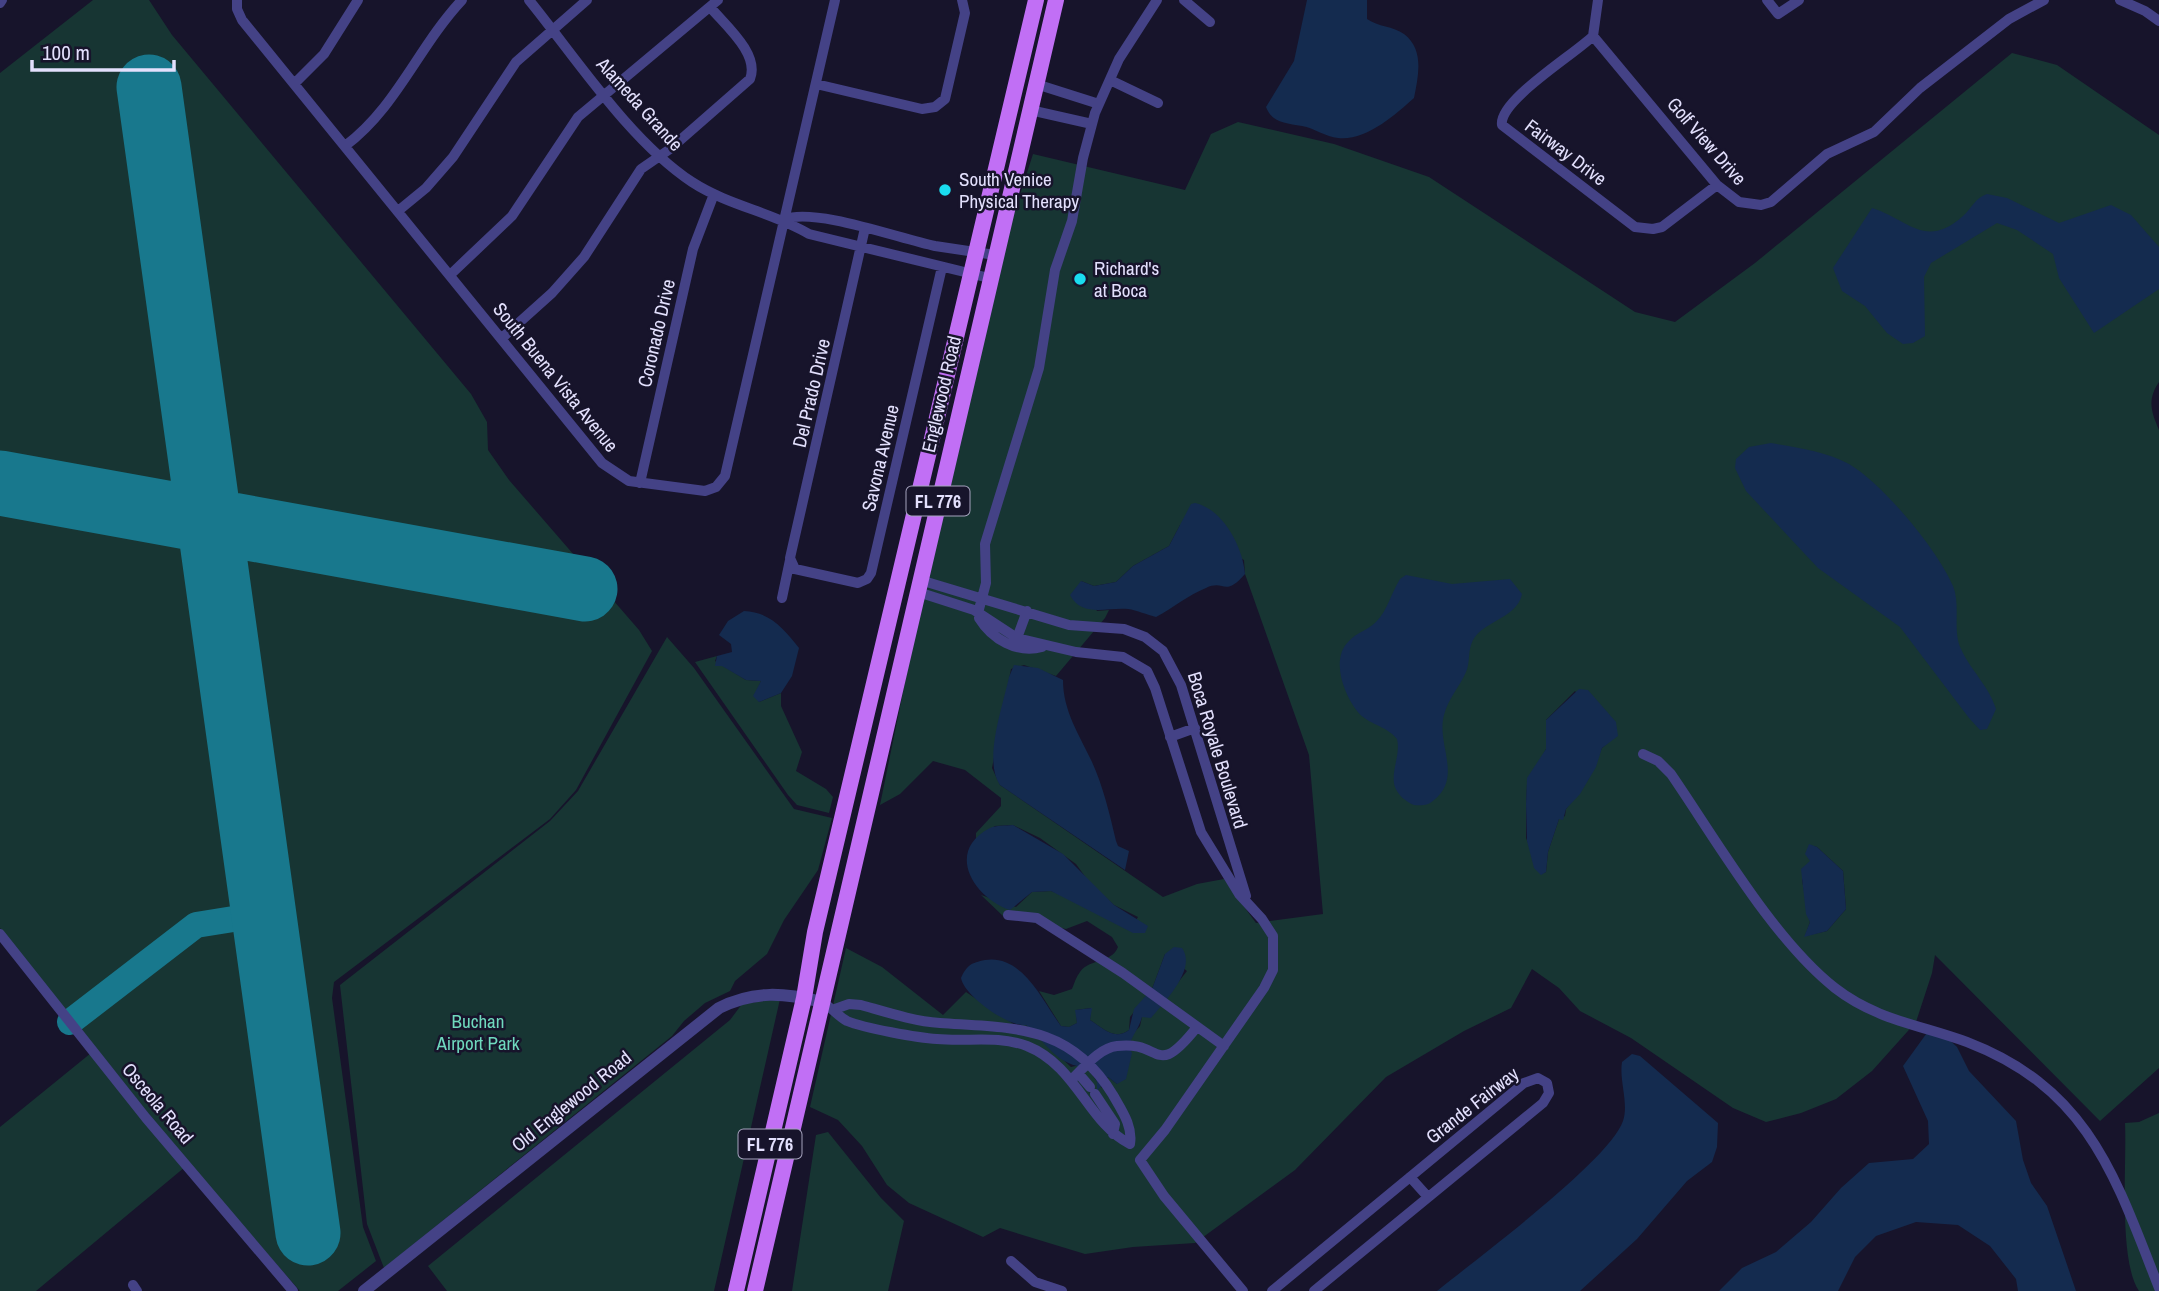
<svg xmlns="http://www.w3.org/2000/svg" width="2159" height="1291" viewBox="0 0 2159 1291" font-family="'Archivo Narrow',sans-serif">
	<rect width="100%" height="100%" fill="#17142b"/>
	<path fill="#173533" fill-rule="evenodd" d="M93,0h56l23,35 299,359 16,28 1,28 21,30 130,150 13,21 -76,139 -26,29 -216,163 -2,16 31,229 13,34 -38,30h-38l-108,-123 -192,-240v-855z
		M2012,53l45,12 102,70v247c-12,18 -8,29 0,48v638l-59,53 -165,-166 -3,18 -16,49 -44,49 -36,28 -35,14 -35,9 -33,-14 -102,-70 -51,-27 -21,-23 -27,-19 -21,39 -47,23 -78,46 -91,93 -100,73 -62,4 -48,7 -85,-26 -17,9 -74,-34 -22,-18 -25,-39 -24,-26 -28,-13 36,-159 36,19 61,48 23,-23 49,33h11l45,42 13,-3 18,24 6,-11 9,7 14,-48 9,-10 2,-9h9l36,-46 -22,-17 -13,35 -22,28 -1,13c-15,11 -26,-2 -39,-10l1,-12 -15,2 1,13 -8,4 -8,-1 -22,-35 15,4 18,-6c2,-5 4,-12 8,-17 10,-14 31,-8 38,-25l-6,-10 -25,-16 -21,8 -63,-13 -22,-21 35,12 16,-15 19,-1 13,5 60,31 6,2 8,-12 -24,-12 -25,-23 -13,-18 -36,-26 -27,-13 -18,1 -19,14v-7l25,-27v-8l-36,-28 -32,-9 -33,33 -20,11 43,-211 74,-328 36,-112 152,36 26,-56 27,-12 96,22 95,33 206,135 40,10 80,-59zM1180,525l64,35 1,14 64,181 14,159 -67,9 -32,-44 -27,5 -34,13 -163,-112 -8,-17 19,-99 13,-4 32,11 49,-58 4,-8 -12,1 -16,-30 13,5 22,-4 17,-16 36,-20zM1575,691l37,48 -10,9 -14,32 -22,29 -1,7 -6,3 -11,33 -2,20 -5,2 -15,-36v-34l1,-19 19,-36v-29zM1809,845l8,2 26,24 3,38 -19,22 -22,5 5,-14 -8,-42 9,-19z
		M667,637l27,31 100,141 38,9 -14,52 -34,50 -17,34 -32,27 -5,10 -25,12 -21,18 -12,15 -288,232 -17,-44 -27,-239 210,-164 28,-30z
		M717,656l-2,5 31,19 15,1 -5,11 3,10 22,-9v13l21,46 -6,19 30,18 7,8 -4,16 -32,-8 -9,-10 -93,-133z
		M780,999l-66,292h-267l-19,-25 302,-246 12,-16z
		M91,1053l94,114 -149,124h-36v-164z
		M2159,1113v178h-20c-21,-31 -12,-128 -14,-168l14,-1z
		M828,1132l53,66 23,23 -16,70h-96l24,-156z"/>
	<path fill="#142b4f" d="M1307,0h60v19c11,8 26,7 37,15 21,16 14,43 10,64 -19,17 -48,43 -76,40 -12,-1 -24,-10 -36,-12 -16,-3 -30,-3 -36,-19l28,-46z
		M1987,194l20,4 52,25 52,-18 20,10 28,32v42l-65,44 -35,-55 -6,-24 -36,-24 -20,-7 -66,40 -7,14 1,59 -12,7 -10,1 -16,-11 -22,-27 -23,-15 -9,-23 39,-60c36,11 53,42 91,8 9,-8 12,-18 24,-22z
		M1771,443c26,5 54,8 78,21 34,20 88,85 104,122 8,20 -1,44 8,63 10,22 28,37 35,60l-9,20 -7,1 -11,-12 -69,-91 -82,-59 -72,-77 -11,-23 1,-9 13,-12z
		M1195,503c28,6 48,44 50,71 -21,24 -20,5 -39,14 -18,7 -33,20 -50,29 -9,-2 -19,-7 -28,-8 -21,-2 -46,9 -58,-14l11,-14 13,5 22,-4 17,-16 36,-20 22,-42z
		M1406,575l46,9 58,-5 12,15c-5,26 -44,27 -51,51 -3,9 -1,18 -5,27 -6,14 -18,27 -22,43 -8,29 19,62 -10,85 -5,5 -12,6 -20,5 -8,-3 -16,-10 -19,-18 -5,-15 6,-32 2,-48 -11,-14 -29,-14 -40,-28 -13,-17 -27,-52 -8,-70 7,-8 19,-11 27,-19 12,-12 15,-29 24,-43z
		M744,611c26,1 40,18 55,37l-7,28 -11,17 -22,9 -6,-6 8,-15 -15,-1 -24,-14h-7l2,-10 15,-4 -1,-8 -12,-9 9,-14z
		M1014,665l24,3 25,12c0,31 16,54 29,82 11,24 18,53 24,79l2,5 11,5 -4,19 -125,-85c-17,-25 3,-79 9,-108z
		M1579,689l9,1 28,32 2,14 -16,12 -6,19 -16,27 -14,15 -3,11 -4,-1 -11,33 -2,20 -5,3 -7,-7 -7,-27 -1,-37 1,-26 19,-29v-29z
		M1013,825l50,29 51,51 34,21 -3,7h-12l-82,-42 -19,1 -22,18c-37,-13 -65,-59 -20,-82 6,-3 16,-2 23,-3z
		M1809,844l8,3 26,24 3,38 -19,22 -23,6 6,-15 -4,-8 -5,-45 9,-8 -5,-7z
		M1174,947l8,1c15,21 -17,53 -31,70l-9,-1c-3,12 -11,19 -13,31l3,5 -6,26 -9,5 -9,-7 -11,14v-9l-8,-15c-30,1 -42,-23 -63,-42 -16,3 -62,-29 -65,-47 6,-13 10,-15 24,-18 38,-6 58,42 76,66l8,1 8,-4 -2,-13 17,-2 -2,12c13,8 24,21 39,10l5,-21 18,-20 13,-35z
		M1929,1030l11,1 17,16 12,24 47,50 7,39 8,23 16,23 29,85h-58l-2,-12 -26,-33 -32,-21 -42,-3 -40,14 -21,21 -17,34h-119l23,-23 34,-16 35,-30 30,-34 28,-25 44,-4 16,-15 -1,-23 -25,-55z
		M1632,1054l8,2 78,67 -1,24 -5,15 -25,19 -50,58 -57,52h-143c38,-31 173,-131 186,-170 6,-18 -4,-40 -1,-59z"/>
	<g fill="none" stroke-linecap="round" stroke-linejoin="round">
		<path stroke="#18788d" stroke-width="26" d="M70,1022l126,-97 68,-11"/>
		<path stroke="#18788d" stroke-width="65" d="M149,87l159,1146
			M0,483l585,106"/>
		<path stroke="#444286" stroke-width="10" d="M237,0v9l5,11 360,443 27,18 76,10 11,-4 9,-11 110,-476
			M529,0c47,58 101,141 163,182 37,24 80,30 117,52l180,44
			M1184,0l26,22
			M1598,0l-5,36 124,149 22,17 22,3 10,-3 56,-48 47,-22 46,-44 89,-69 35,-19
			M1767,0l11,14 21,-14
			M2120,0l25,11 14,10
			M0,3l2,-3
			M1593,36c-18,18 -95,65 -91,89l133,102 18,2 9,-2 55,-42
			M1110,80l48,23
			M294,84l30,-30 34,-54
			M816,84l106,25 13,-2 10,-8 20,-86 -3,-13
			M1036,84l63,20
			M1030,110l62,14
			M345,146c52,-39 73,-99 117,-146
			M398,211l28,-23 27,-31 63,-95 71,-62
			M784,219c34,-11 113,19 151,27 20,3 40,6 60,9
			M865,228l-75,330 5,11 63,14 9,-4 4,-6 71,-306
			M450,275l62,-59 66,-99 140,-117
			M502,338l50,-45 32,-36 57,-88 29,-20 80,-70c10,-25 -25,-54 -40,-72
			M640,483l53,-234 21,-55
			M920,580l149,45 55,4 21,8 18,14 18,34 65,211
			M918,592l56,18 43,28 59,14 47,5 24,14 8,17 46,144 38,62 23,25 11,17v34l-9,18 -99,142 -25,30 24,36 79,95
			M782,598l8,-38
			M978,613l8,-30 -1,-39 54,-176 16,-98 17,-49 11,-63 12,-45 24,-54 38,-59
			M979,618c13,21 38,36 63,29
			M1017,638l10,-27
			M1170,737l25,-9
			M1643,754l15,7 13,13c46,67 102,165 164,214 41,32 86,37 132,54 122,47 148,134 192,246
			M1008,915l29,3 86,55 101,73
			M0,934l146,184 147,173
			M822,1002c9,5 17,15 25,19 17,7 71,17 90,18 31,3 60,-4 90,7 50,20 61,77 103,98 3,-18 -8,-33 -17,-49 -43,-71 -100,-67 -173,-72 -27,-2 -54,-11 -79,-18l-12,-1 -14,5
			M1078,1073l12,14
			M1072,1079c12,-11 27,-31 45,-33 46,-6 37,35 80,-19
			M1095,1094l20,30 -2,10
			M1410,1177l18,20
			M1011,1261l24,21 27,9
			M133,1285l4,6
			M1272,1291l252,-208 14,-5 9,5 2,10 -6,10 -229,188"/>
		<path stroke="#444286" stroke-width="12" d="M364,1291l355,-283c35,-18 66,-15 103,-6"/>
		<path stroke="#c16ff5" stroke-width="16" d="M736,1291l68,-293 11,-66 221,-932
			M755,1291l301,-1291"/>
	</g>
	<g fill="#1adcef" stroke="#17142b" stroke-width="2.5">
		<circle cx="945" cy="190" r="7"/>
		<circle cx="1080" cy="279" r="7"/>
	</g>
	<g text-anchor="middle" dominant-baseline="central" stroke-width="5" stroke-linejoin="round" paint-order="stroke">
		<g fill="#17142b" stroke="#a6a3be" stroke-width="2">
			<rect x="906.5" y="486.5" width="63" height="29" rx="5"/>
			<rect x="738.5" y="1129.5" width="63" height="29" rx="5"/>
		</g>
		<g font-size="18" font-weight="bold" fill="#e3e0fd">
			<text x="938" y="501">FL 776</text>
			<text x="770" y="1144">FL 776</text>
		</g>
		<g font-size="19" fill="#e3e0fd" stroke="#17142b">
			<text transform="translate(640 104) rotate(48)">Alameda Grande</text>
			<text transform="translate(1707 141) rotate(49)">Golf View Drive</text>
			<text transform="translate(1566 152) rotate(37)">Fairway Drive</text>
			<text transform="translate(656 333) rotate(-77)">Coronado Drive</text>
			<text transform="translate(556 377) rotate(51)">South Buena Vista Avenue</text>
			<text transform="translate(811 393) rotate(-77)">Del Prado Drive</text>
			<text transform="translate(941 394) rotate(-77)">Englewood Road</text>
			<text transform="translate(880 458) rotate(-77)">Savona Avenue</text>
			<text transform="translate(1218 750) rotate(73)">Boca Royale Boulevard</text>
			<text transform="translate(571 1101) rotate(-39)">Old Englewood Road</text>
			<text transform="translate(158 1103) rotate(50)">Osceola Road</text>
			<text transform="translate(1472 1105) rotate(-38)">Grande Fairway</text>
		</g>
		<g font-size="19" fill="#e3e0fd" stroke="#17142b" text-anchor="start">
			<text x="959" y="179">South Venice<tspan x="959" dy="22">Physical Therapy</tspan></text>
			<text x="1094" y="268">Richard's<tspan x="1094" dy="22">at Boca</tspan></text>
		</g>
		<g font-size="19" fill="#6fd9be" stroke="#17142b">
			<text x="478" y="1021">Buchan<tspan x="478" dy="22">Airport Park</tspan></text>
		</g>
	</g>
	<path d="M32 60v10h142v-10" fill="none" stroke="#e3e0fd" stroke-width="3.5"/>
	<text x="42" y="60" font-size="21" fill="#e3e0fd" stroke="#17142b" stroke-width="5" paint-order="stroke">100 m</text>
</svg>
